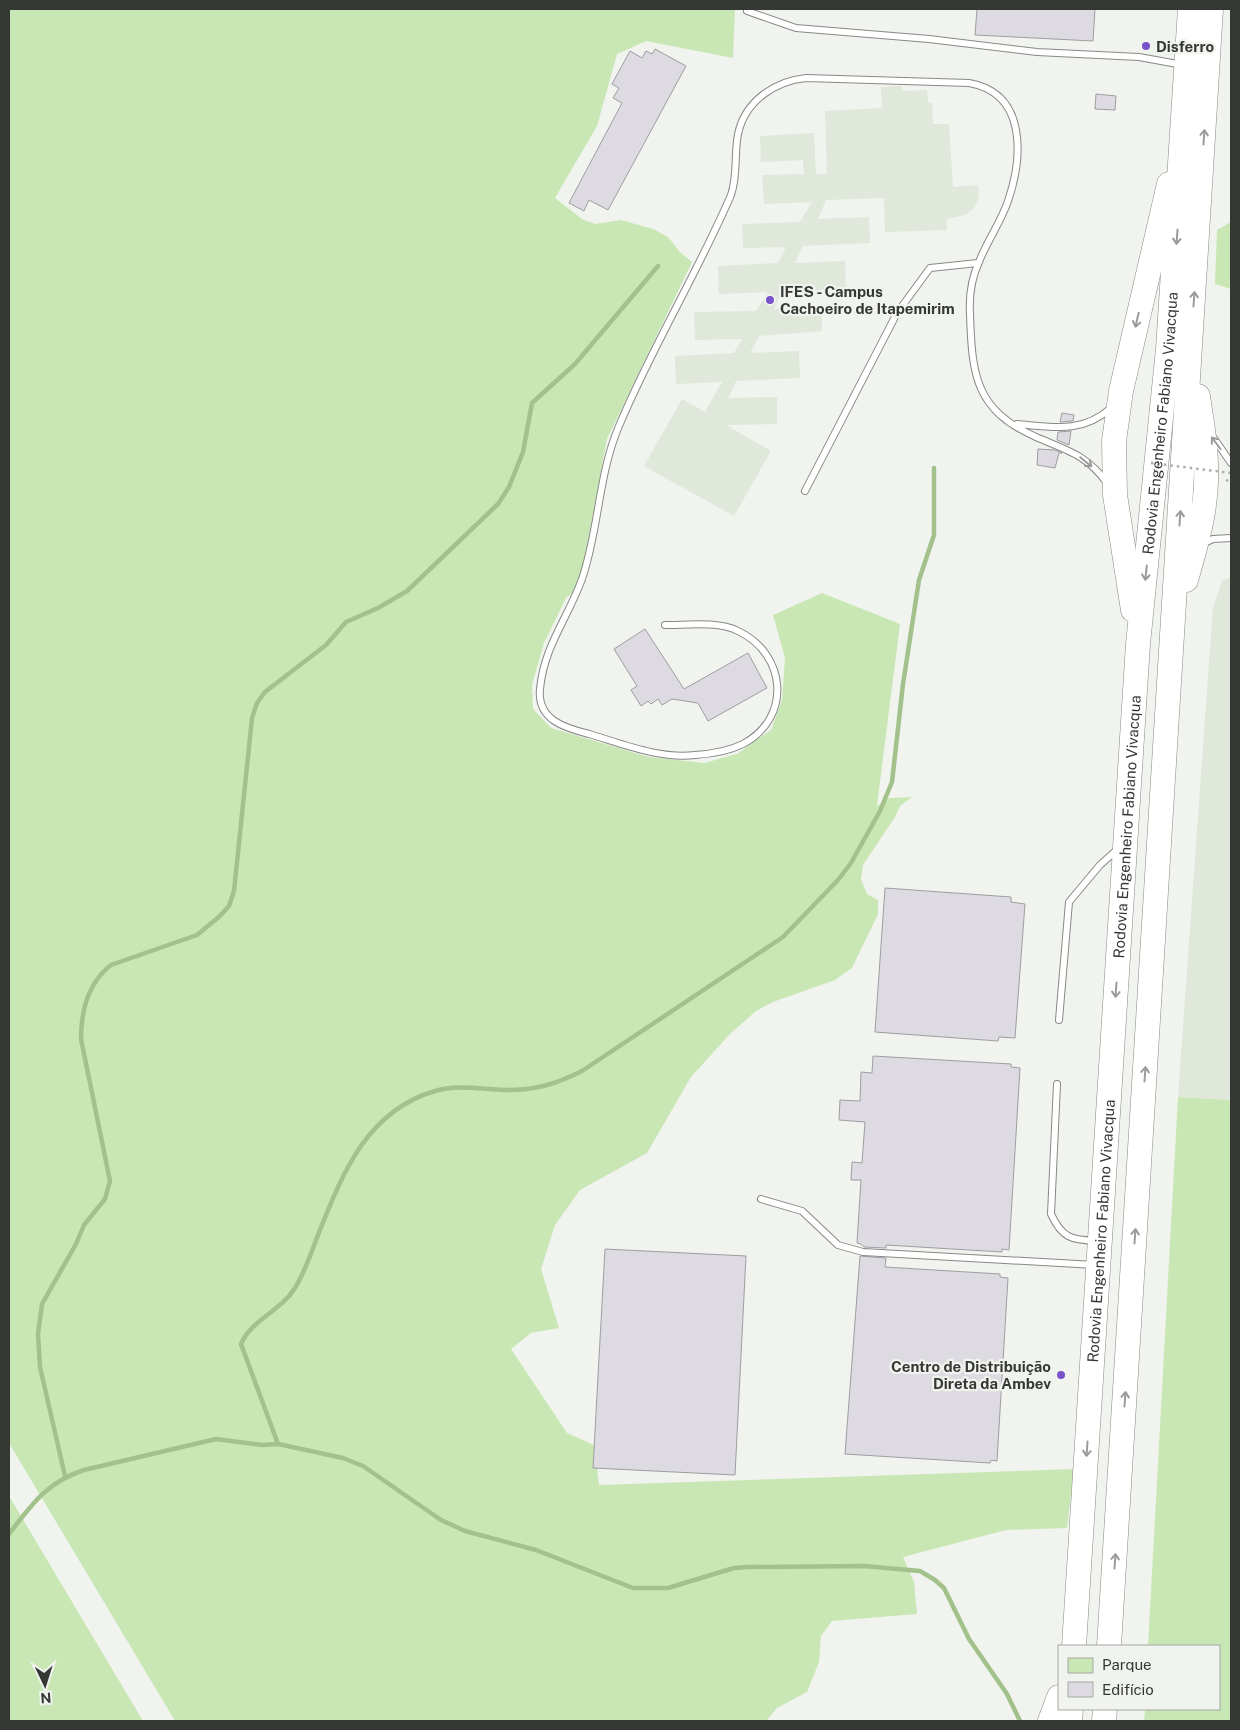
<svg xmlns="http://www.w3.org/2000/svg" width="1240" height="1730" viewBox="0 0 1240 1730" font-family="'Public Sans',sans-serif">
	<rect width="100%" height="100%" fill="#f0f3ee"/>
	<path fill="#e0e7db" d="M902,86v5l25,-1 1,13h4l1,21h16l4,63 25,-2 1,12 -5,11 -9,7 -18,4v11l-62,2 -1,-34 -58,2 -8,19 51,-2 1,26 -67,3 -8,17 50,-2 1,28 -65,3 -7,17 47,-3 1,25 -63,5 -9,17 49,-2 1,27 -64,3 -8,17 49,-1v27l-51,1 45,26 -37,65 -90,-50 38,-67 23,13 17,-30 -46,2 -1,-28 59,-3 8,-14 -47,1 -1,-28 62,-1 12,-19 -49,2 -1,-28 60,-3 8,-16 -43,1 -1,-24 58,-2 12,-20 -48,2 -2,-29 42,-1 -1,-14 -42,2 -1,-26 54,-3 2,41h11l-2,-63 57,-3 -1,-21z
		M1231,577v523l-53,-3 35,-490 9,-26z"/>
	<path fill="#c9e7b4" d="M9,9h726l-2,49 -87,-17 -29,13 -20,72 -42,72 27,21 13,5 26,-4 32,9 15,8 12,15 12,10 -85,177 -28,149 -13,10 -22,45 -12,42 1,24 18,19 98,29 55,6 33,-9 34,-24 11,-30 3,-42 -12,-43 49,-22 78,31 -23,182 12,-8 23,-1 -12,9 -5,11 -32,48 -2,14 6,15 11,6v14l-26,54 -17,12 -62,22 -17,9 -26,23 -39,43 -44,76 -67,37 -25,35 -14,44 18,59 -28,5 -20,16 56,84 40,18 -10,16 2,18 475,-16 -7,59 -61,2 -103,27 11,25 3,32 -85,7 -11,15 -2,26 -12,30 -30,16 -11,13h-591l-166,-278z
		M1231,222v67l-16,-5 2,-54z
		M1178,1097l53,3v621h-87l1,-12h74v-63h-71z
		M9,1496l134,225h-134z"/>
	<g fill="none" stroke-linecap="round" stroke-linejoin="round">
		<path stroke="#a2c18b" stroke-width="4.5" d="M278,1444l-37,-100c11,-25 40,-33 54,-56 10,-16 16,-35 23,-53 24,-60 48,-124 117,-144 24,-7 50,-1 75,-1 27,0 48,-7 72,-19l201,-134 55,-57 13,-17 29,-52 12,-29 11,-98 16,-104 15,-45v-67
			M65,1476l-25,-109 -2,-33 4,-30 34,-60 8,-19 21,-26 5,-18 -29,-142c0,-28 7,-56 30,-74l86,-30 23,-19 9,-10 5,-15 18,-173 5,-15 8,-11 61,-47 20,-23 32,-14 29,-17 91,-87 11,-17 14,-35 9,-49 43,-39 83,-98
			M9,1534c23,-30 38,-52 75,-64l132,-31 46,6 16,-1 65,14 20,8 78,54 24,11 71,19 97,38h35l66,-20 14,-1 116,-1 56,5 15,9 9,8 25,51 38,55 13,27"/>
	</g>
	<path fill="#dddbe1" stroke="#9e9da2" d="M977,9h118l-2,32 -118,-6z
		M655,49l31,17 -78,144 -19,-10 -5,11 -15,-8 53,-100 -9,-5 6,-10 -7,-4 18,-33 12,7 4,-7 6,3z
		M1096,94l20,2 -1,14 -20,-1z
		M1062,413l12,2 -1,6 -13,1z
		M1071,431l-2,14 -12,-5 1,-8z
		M1038,449l17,1 7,3h-3l-4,15 -18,-3z
		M645,629l39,60 64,-36 19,35 -59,33 -10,-18 -26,-4 -10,6 -4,-6 -7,5 -3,-3 -7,5 -10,-16 6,-4 -23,-37z
		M885,888l126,9v5l14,2 -10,134 -16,-1 -1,4 -123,-9z
		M873,1056l138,8v3l9,1 -11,182 -7,-1v3l-116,-7v3l-22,-1 -3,-3 -4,-1 4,-63h-10l1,-18 10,1 3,-41 -26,-2 1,-20 20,1 1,-29 11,1z
		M605,1249l141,7 -11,219 -142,-7z
		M860,1256l26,2 -1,9 115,7v3l8,1 -11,183 -6,-1 -1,3 -145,-9z"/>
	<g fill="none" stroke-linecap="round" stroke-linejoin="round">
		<g stroke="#868984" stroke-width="8">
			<path id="lane" d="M747,11l49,17 133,11 108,13 102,5 44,8
				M1017,424c35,3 65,10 94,-16
				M1213,437l18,26
				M805,491l92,-178 33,-45 48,-5
				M1202,544l11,-5 18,-1
				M665,625c22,0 53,-4 73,6 49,23 54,87 5,113 -14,7 -33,10 -48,11 -36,4 -72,-11 -106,-21 -24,-6 -52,-14 -49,-45 4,-43 28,-71 42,-110 17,-49 16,-104 37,-153 33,-79 78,-152 112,-231 7,-20 3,-41 7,-61 7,-33 37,-53 68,-56l163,5c58,10 54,74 39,118 -7,21 -21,40 -29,61 -7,15 -10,35 -9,52 2,61 5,96 66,123 30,13 50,17 71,46
				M1059,1020l10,-118 31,-37 19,-17
				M1057,1084l-6,130c11,24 20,26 46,27
				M761,1199l41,12 36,34 25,7 232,13"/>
		</g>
		<g stroke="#868984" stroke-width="25">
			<g id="highway">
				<path d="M1186,580c11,-38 22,-75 20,-114 0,-24 -5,-47 -8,-70"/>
				<path d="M1133,610l-18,-115 -1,-54 7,-50 48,-207"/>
				<path id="s1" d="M1074,1646l64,-1002 30,-295 22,-340"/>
				<path d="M1109,1646l102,-1637"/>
				<path d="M1050,1721l9,-24"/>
				<path d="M1070,1721l1,-12"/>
				<path d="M1104,1721l1,-12"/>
			</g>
		</g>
		<path stroke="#adafab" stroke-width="2.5" stroke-dasharray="2.5 4" stroke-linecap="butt" d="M1226,480l5,2"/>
		<use href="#lane" stroke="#fff" stroke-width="6"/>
		<use href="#highway" stroke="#fff" stroke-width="24"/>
		<path stroke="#adafab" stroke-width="2.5" stroke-dasharray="2.5 4" stroke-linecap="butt" d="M1151,463l80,10"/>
	</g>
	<defs><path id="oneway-shaft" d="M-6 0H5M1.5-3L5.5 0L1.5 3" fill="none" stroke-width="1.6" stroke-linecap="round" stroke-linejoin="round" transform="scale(1.25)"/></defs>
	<g stroke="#9a9b9a">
		<use href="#oneway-shaft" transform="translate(1204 137) rotate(-86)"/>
		<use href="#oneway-shaft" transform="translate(1177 237) rotate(94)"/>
		<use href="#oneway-shaft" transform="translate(1194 299) rotate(-86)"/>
		<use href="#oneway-shaft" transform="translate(1137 320) rotate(103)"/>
		<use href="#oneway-shaft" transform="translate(1216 443) rotate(-127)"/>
		<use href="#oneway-shaft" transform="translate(1086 462) rotate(39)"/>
		<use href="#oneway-shaft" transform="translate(1180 518) rotate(-86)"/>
		<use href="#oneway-shaft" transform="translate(1146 573) rotate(96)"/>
		<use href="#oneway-shaft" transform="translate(1116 990) rotate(94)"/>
		<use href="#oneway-shaft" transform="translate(1145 1074) rotate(-86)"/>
		<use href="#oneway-shaft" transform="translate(1135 1236) rotate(-86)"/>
		<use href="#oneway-shaft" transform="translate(1125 1399) rotate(-86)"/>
		<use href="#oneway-shaft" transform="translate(1087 1449) rotate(94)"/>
		<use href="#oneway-shaft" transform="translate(1115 1561) rotate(-86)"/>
	</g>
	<g fill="#7951ca" stroke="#f0f3ee" stroke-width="2">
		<circle cx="1146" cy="46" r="5"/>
		<circle cx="770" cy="300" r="5"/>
		<circle cx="1061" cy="1375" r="5"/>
	</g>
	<g text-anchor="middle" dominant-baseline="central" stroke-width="4.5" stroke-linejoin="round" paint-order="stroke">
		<g font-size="15" font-weight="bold" fill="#353735" stroke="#f0f3ee" text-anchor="start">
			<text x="1156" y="46">Disferro</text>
			<text x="780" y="291">IFES - Campus<tspan x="780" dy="17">Cachoeiro de Itapemirim</tspan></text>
			<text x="1051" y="1366" text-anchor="end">Centro de Distribuição<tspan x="1051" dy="17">Direta da Ambev</tspan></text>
		</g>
		<g font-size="15" fill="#353735" stroke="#f0f3ee">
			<text stroke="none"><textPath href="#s1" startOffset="1226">Rodovia Engenheiro Fabiano Vivacqua</textPath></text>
			<text stroke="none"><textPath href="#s1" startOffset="821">Rodovia Engenheiro Fabiano Vivacqua</textPath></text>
			<text stroke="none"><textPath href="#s1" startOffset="416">Rodovia Engenheiro Fabiano Vivacqua</textPath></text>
		</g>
	</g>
	<rect width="1240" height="1730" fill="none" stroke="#353735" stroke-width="20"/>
	<rect x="1058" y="1645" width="162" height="65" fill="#f0f3ee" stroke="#a5a8a4"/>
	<rect x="1068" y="1658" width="25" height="15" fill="#c9e7b4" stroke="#a5a8a4"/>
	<text x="1102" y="1670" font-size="15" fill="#353735">Parque</text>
	<rect x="1068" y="1682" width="25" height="15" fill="#dddbe1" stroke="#a5a8a4"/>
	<text x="1102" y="1695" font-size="15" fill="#353735">Edifício</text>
	<g transform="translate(45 1685) rotate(176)" stroke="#f0f3ee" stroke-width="4" paint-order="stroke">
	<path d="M0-4L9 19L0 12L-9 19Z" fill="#353735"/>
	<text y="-8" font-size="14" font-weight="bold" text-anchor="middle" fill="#353735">N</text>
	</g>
</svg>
